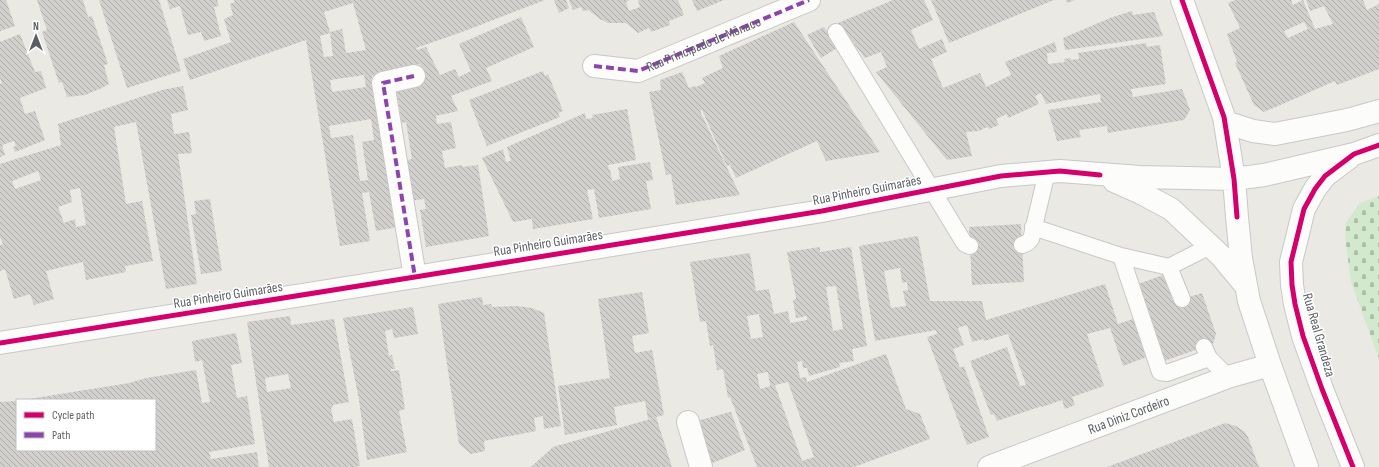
<svg xmlns="http://www.w3.org/2000/svg" width="1379" height="467" viewBox="0 0 1379 467" font-family="'Sofia Sans Condensed',sans-serif">
	<defs>
		<pattern id="cemetery-stones" width="16" height="16" patternUnits="userSpaceOnUse"><rect width="16" height="16" fill="#d3e9cd"/><path d="M2 7V4a2 2 0 0 1 4 0v3zM10 15v-3a2 2 0 0 1 4 0v3z" fill="#aec0aa"/></pattern>
		<pattern id="building-back-hatch" width="6" height="6" patternUnits="userSpaceOnUse"><rect width="6" height="6" fill="#d1d0cd"/><path d="M-1 5l2 2M0 0l6 6M5-1l2 2" fill="none" stroke="#adacaa"/></pattern>
	</defs>
	<rect width="100%" height="100%" fill="#ebe9e4"/>
	<path fill="url(#cemetery-stones)" d="M1379,196v163l-28,-77 -6,-46 1,-14 14,-19z"/>
	<path fill="url(#building-back-hatch)" fill-rule="evenodd" d="M0,0h6l9,26 -15,5z
		M37,0h46l5,17 4,-1 16,48 -4,1 5,19 -7,4 -17,7 -18,2 -5,-15 -3,1 -17,-51 5,-2z
		M99,0h60l22,71 -54,17z
		M167,0h50l2,6 -5,1 7,29 -17,5 -3,-9 -13,3 -8,-29 -10,3z
		M234,0h311l-83,32 -46,16 1,2 9,-3 14,28 15,-6 4,8 12,-6 -12,-27 62,-27 13,30 -48,21 6,13 -41,15 7,15 -22,5 1,8 14,-2 5,26 -14,3 3,17 17,-3v2l16,-2 11,71 -63,11 -6,-37 6,-1 -2,-10 -15,2 -8,-39 11,-3 -6,-37 -4,1 -6,-33 28,-7 -4,-19 -48,12 26,151 -22,4 -7,-39 -7,1 8,48 -30,5 -34,-206 -116,40 -7,-21 48,-17 -7,-23 9,-4 -3,-11 5,-2zM353,3l13,47 -20,3 -4,-24 -12,3 -6,-20zM330,33l3,23 -9,1 -4,-21zM364,75l2,12 -34,5 -2,-12zM371,119l3,21 -12,2 6,38 -8,1 -7,-46 -22,3 -2,-12z
		M554,0h12l3,8 -10,5z
		M569,0h61l-4,2 3,9 11,-4 -2,-7h40l6,15 -15,6 1,4 -19,7 -2,-4 -11,5 -12,-10h-18l-8,-4 -12,-9 -5,1 -2,-4 -8,3z
		M692,0h32l-27,11z
		M893,0h31l9,20 -22,10 8,19 23,-10 5,13 -16,7 12,29 37,-15 6,14 25,-12 -6,-13 50,-20 2,10 -10,1 1,11 17,-2 -1,-3 7,-1v2l8,-1 -1,-6 68,-10 1,4 13,-2 6,39 -35,5 2,8 49,-8 8,21 -6,10 -76,13 -1,-7 -28,4 2,7 -24,4 -9,-31 53,-8 -1,-8 -54,10 -5,-11 -6,3 4,8 -31,14 -1,-4 -11,5 3,6 -10,4 -2,-2 -8,4 -6,-11 5,11 -12,1 6,24 -25,4 -71,-88 11,-5 -6,-15 -16,6 -27,-35z
		M931,0h123l-105,43z
		M1066,0h9l-8,3z
		M1235,0h56l2,5 10,-5 12,29 18,-5 -9,-18 -14,5 -4,-11h57l4,10 12,-6v65l-42,16 -2,-4 -71,31 -10,-7 -19,-42 2,-1 -10,-28 13,-6 -12,-25zM1304,22l4,7 -20,9 -4,-7z
		M1132,11l1,4 21,-3 9,24 -98,14 -2,-12 47,-20z
		M794,22l86,130 -54,9 -9,-20 -81,37 -6,-13 -3,1 -25,-56 -2,1 40,84 -64,10 -5,-31 -5,1 -17,-83 12,-2 -1,-10 22,-8 7,16 6,-2 1,1 9,-4 -3,-5 21,-10 -4,-12z
		M824,27l13,21 -16,10 -14,-23z
		M20,34l15,38 6,-1 5,17 -26,10 5,16 10,-3 10,29 -30,12 -2,-5 3,-1 -2,-5 -12,4 3,10 -5,2v-73l2,-1 -2,-5v-36z
		M543,71l2,5 3,-2 15,37 -5,2 2,4 -73,29 -18,-46z
		M183,86l5,24 -17,4 3,20 15,-2 3,21 -14,1 19,130 -31,5 -30,-167 -22,5 12,77 16,-3 11,60 -28,5 1,6 -40,8 -3,-18 -37,9 8,28 -20,6 -4,-11 -16,5 -9,-30 -5,2v-26l3,-1 -3,-7v-73l61,-19 -3,-21 104,-34zM38,171l3,9 -26,9 -3,-8zM80,188l6,37 -10,2 -1,-8 -11,4 -6,-16 14,-5 -2,-12z
		M627,109l9,51 -28,5 1,5 1,-1 2,12 8,-2 -2,-12 32,-5 3,18 -7,1 5,28 -52,9 -5,-29 -7,1 6,29 -60,10 -1,-10 -19,3 -31,-64 21,-9 3,13 5,-1 -4,-14 78,-34 1,6 7,-1 -1,-3z
		M210,199l12,72 -21,3 -10,-59 5,-1 -2,-13z
		M1021,224l3,58 -52,3 -3,-58z
		M918,236l12,65h52l4,19 119,-36 13,40 18,-6 13,38 -26,10 -13,-38 -23,6 17,52 -32,11 3,8 -10,4 -3,-9 -20,7v-1l-45,15 -3,-7 -3,1 -21,-54 37,-14 13,39 6,-1 -18,-51 -24,7 -1,-2 -11,3 -5,-17 -9,3 6,17 -11,4 7,19 4,-2 25,71 -22,8 -40,-108 10,-3 -1,-4 -61,11 -16,-95zM900,268l2,15 5,-1 1,8 -5,1 3,15 -15,2 -7,-37z
		M820,247v5l31,-5 16,99 -15,3 2,12 -15,2 1,4 -31,9 -2,-8h-4l-1,-7 -5,1 3,16 6,-1 1,5 79,-28 20,55 14,5 10,25 -76,28h-97l-27,-70 -2,1 -5,-29 -6,1 -4,-25 -3,1 -4,-25 -6,1 -10,-60 60,-9 6,38 13,-2 5,25 14,-3 2,12 17,-3v-4l-11,2 -3,-18 3,-1v-1l-9,-46zM836,286l7,43 -10,2 -7,-44zM759,314l4,23 -12,2 -4,-23zM768,372l2,14 -10,3 -3,-15zM788,382l26,75 -12,4 -27,-76z
		M1166,274l16,25 20,-6 14,41 -3,10 -49,17 -26,-77z
		M642,292l7,41 -17,3 3,17 17,-3 12,65 -8,2 16,50h-141l22,-20 101,-29 -6,1 -3,-18 -31,6 3,18 -52,10 -7,-49 52,-8 -12,-79z
		M482,297l1,8 8,-1 1,3 25,-1 15,2 12,5 17,113 -17,3 -1,-13 -9,2 2,13 -52,10 1,10 -14,3 -12,-10 -21,-140z
		M413,307l5,27 -24,4 -2,-9 -7,2 4,25 3,-1 3,14h-4v2l8,-1 6,39 -6,2 8,41 -40,8 -8,-60 -16,-82z
		M290,316l1,9 43,-6 15,83 -16,3v2l-2,1 3,14 18,-3 8,47 -6,1h-85l-22,-145zM288,374l3,14 -24,4 -2,-14z
		M236,333l6,30 -11,2 6,33 10,-2 8,48 -46,8 2,7 46,-7 2,15h-259v-65l17,-1v49h138v-50l-126,-1 100,-16 17,-5 50,-8 6,33 8,-1 -8,-42 -7,2 -3,-21z
		M730,412h1l14,38 -35,14 -13,-43z
		M1225,423l11,3 9,6 3,5 11,30h-152z"/>
	<g fill="none" stroke-linecap="round" stroke-linejoin="round">
		<g stroke="#c7c8c7" stroke-width="18">
			<path id="service" d="M836,32l127,209 2,3 5,2
				M1033,227l88,29 48,11
				M1022,245l5,-2 4,-4 16,-67
				M1121,256l39,116 7,1 42,-15
				M1182,299l-13,-32 41,-21
				M1204,347l5,11 19,19"/>
		</g>
		<g stroke="#c7c8c7" stroke-width="24">
			<g id="minor">
				<path id="s1" d="M594,66l44,5 171,-71"/>
				<path d="M414,76l-31,7 32,194"/>
				<path d="M688,422l13,45"/>
				<path id="s2" d="M989,467l239,-90 42,-12"/>
			</g>
		</g>
		<g stroke="#c8c8c8" stroke-width="24">
			<path id="secondary" d="M1182,0l42,117 10,62 3,38 4,41 8,43 21,64 37,102
				M1225,122l28,9 22,3 72,-14 32,-9
				M1349,158l-24,18 -10,13 -11,20 -13,53 1,23 3,19 8,32 19,53 31,78
				M1114,181l27,12 30,16 50,47 25,30
				M0,343l415,-66 407,-66 179,-35 59,-5 80,6 94,2 30,-4 90,-21 25,-9"/>
		</g>
		<use href="#service" stroke="#fcfcfb" stroke-width="16"/>
		<use href="#minor" stroke="#fcfcfb" stroke-width="22"/>
		<use href="#secondary" stroke="#fcfcfb" stroke-width="22"/>
		<path stroke="#8e44ad" stroke-width="4" stroke-dasharray="8 4" stroke-linecap="butt" d="M594,66l44,5 171,-71
			M414,76l-31,7 32,194"/>
		<g stroke="#fff" stroke-width="8">
			<path id="cycleway" d="M1182,0l42,117 10,62 3,38
				M0,343l415,-66 407,-66 179,-35 59,-5 40,4
				M1353,467l-31,-78 -19,-53 -8,-32 -3,-19 -1,-23 13,-53 11,-20 10,-13 29,-22 25,-9"/>
		</g>
		<use href="#cycleway" stroke="#d6006c" stroke-width="5"/>
	</g>
	<g text-anchor="middle" dominant-baseline="central" stroke-width="3" stroke-linejoin="round" paint-order="stroke">
		<g font-size="14" fill="#5a5f64" stroke="#fff">
			<text stroke="none"><textPath href="#s1" startOffset="115">Rua Principado de Mônaco</textPath></text>
			<text transform="translate(867 190) rotate(-11)">Rua Pinheiro Guimarães</text>
			<text transform="translate(548 243) rotate(-9)">Rua Pinheiro Guimarães</text>
			<text transform="translate(228 295) rotate(-9)">Rua Pinheiro Guimarães</text>
			<text transform="translate(1319 335) rotate(74)">Rua Real Grandeza</text>
			<text stroke="none"><textPath href="#s2" startOffset="149">Rua Diniz Cordeiro</textPath></text>
		</g>
	</g>
	<rect x="16" y="399" width="140" height="52" fill="#ffffff" stroke="#bdbfc1"/>
	<rect x="24" y="412" width="20" height="6" fill="#d6006c" stroke="#bdbfc1"/>
	<text x="52" y="419" font-size="12" fill="#5a5f64">Cycle path</text>
	<rect x="24" y="432" width="20" height="6" fill="#8e44ad" stroke="#bdbfc1"/>
	<text x="52" y="439" font-size="12" fill="#5a5f64">Path</text>
	<g transform="translate(36 36)" stroke="#ffffff" stroke-width="3" paint-order="stroke">
	<path d="M0-3L7 15L0 10L-7 15Z" fill="#5a5f64"/>
	<text y="-6" font-size="11" font-weight="bold" text-anchor="middle" fill="#5a5f64">N</text>
	</g>
</svg>
